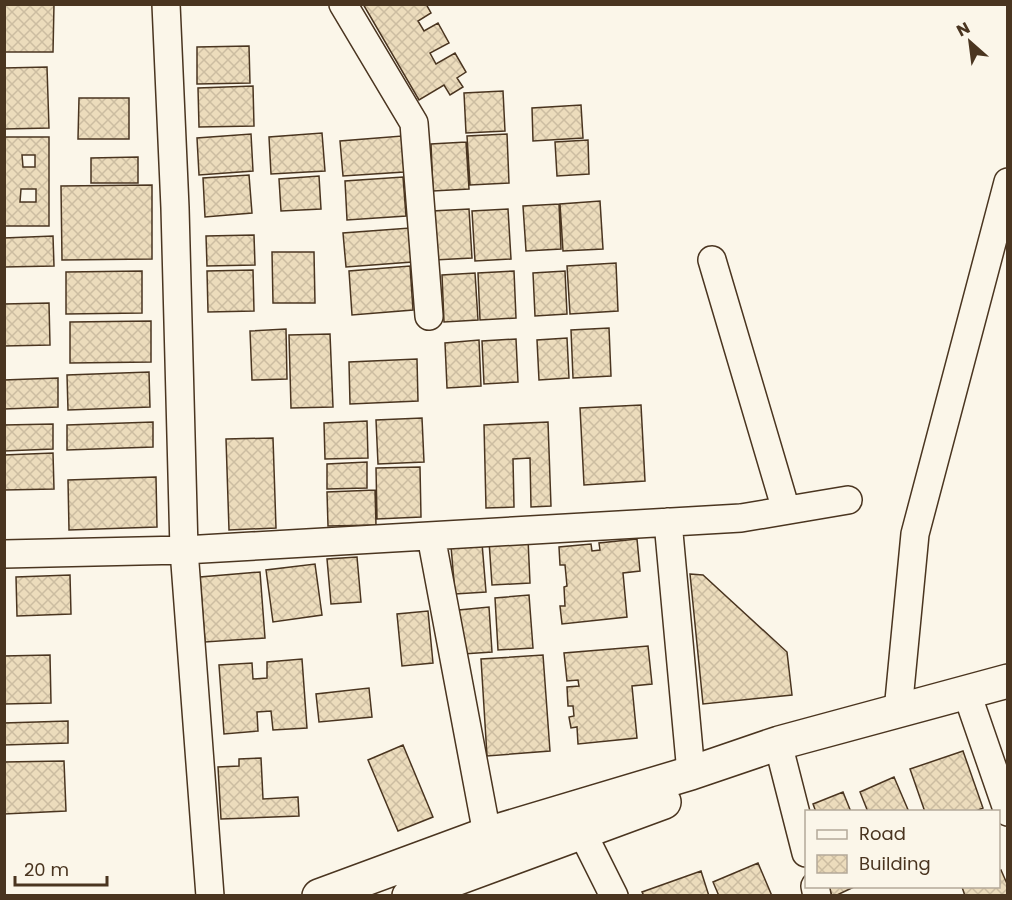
<svg xmlns="http://www.w3.org/2000/svg" width="1012" height="900" viewBox="0 0 1012 900" font-family="Poppins,sans-serif">
	<defs>
		<pattern id="building-cross-hatch" width="8" height="8" patternUnits="userSpaceOnUse" patternTransform="scale(1.5)"><rect width="8" height="8" fill="#ecdcbc"/><path d="M0 0l8 8M0 8l8-8" fill="none" stroke="#ccbda1"/></pattern>
	</defs>
	<rect width="100%" height="100%" fill="#fbf6e9"/>
	<path fill="url(#building-cross-hatch)" stroke="#4a3520" stroke-width="1.5" fill-rule="evenodd" d="M4,4h50l-1,48h-49z
		M363,4h63l5,9 -13,8 6,10 14,-8 11,20 -19,10 6,11 19,-11 11,19 -9,6 6,9 -13,8 -6,-10 -25,15z
		M249,46l1,37 -53,1v-37z
		M47,67l2,61 -45,1v-61z
		M253,86l1,40 -55,1 -1,-39z
		M503,91l2,40 -39,2 -2,-40z
		M79,98h50v41h-51z
		M581,105l2,33 -50,3 -1,-33z
		M322,133l3,38 -54,3 -2,-37z
		M251,134l2,37 -54,4 -2,-37z
		M507,134l2,49 -39,2 -3,-49z
		M402,136l2,36 -61,4 -3,-35z
		M4,137h45v89h-45zM22,155h13v12h-12zM21,189h15v13h-16z
		M588,140l1,34 -32,2 -2,-34z
		M466,142l3,47 -36,2 -2,-47z
		M138,157v26h-47v-25z
		M249,175l3,38 -47,4 -2,-39z
		M319,176l2,33 -40,2 -2,-32z
		M403,177l3,39 -59,4 -2,-39z
		M152,185v74l-90,1 -1,-74z
		M600,201l3,48 -40,2 -3,-47z
		M559,204l2,45 -35,2 -3,-45z
		M469,209l3,49 -38,2 -2,-49z
		M508,209l3,50 -36,2 -3,-50z
		M410,228l2,34 -66,5 -3,-34z
		M254,235l1,30 -48,1 -1,-30z
		M53,236l1,30 -50,1v-29z
		M272,252h42l1,51h-42z
		M616,263l2,48 -48,3 -3,-48z
		M410,266l3,44 -61,5 -3,-44z
		M253,270l1,41 -46,1 -1,-41z
		M142,271v42l-76,1v-42z
		M514,271l2,47 -36,2 -2,-47z
		M565,271l2,43 -32,2 -2,-43z
		M475,273l3,47 -34,2 -2,-47z
		M49,303l1,42 -46,1v-42z
		M151,321v41l-81,1v-41z
		M609,328l2,48 -38,2 -2,-48z
		M286,329l1,50 -35,1 -2,-49z
		M330,334l3,73 -42,1 -2,-73z
		M567,338l2,40 -30,2 -2,-40z
		M516,339l2,43 -34,2 -2,-43z
		M479,340l2,46 -34,2 -2,-45z
		M417,359l1,42 -68,3 -1,-42z
		M149,372l1,35 -82,3 -1,-35z
		M58,378v29l-54,2v-29z
		M641,405l4,76 -61,4 -4,-77z
		M422,418l2,44 -46,2 -2,-44z
		M367,421l1,37 -43,1 -1,-36z
		M153,422v25l-86,3v-25z
		M548,422l3,84 -20,1 -1,-49 -17,1 1,48 -28,1 -2,-83z
		M53,424v25l-49,2v-26z
		M273,438l3,90 -47,2 -3,-91z
		M53,453l1,36 -50,1v-35z
		M367,462v26l-40,1v-25z
		M420,467l1,50 -44,2 -1,-51z
		M156,477l1,50 -88,3 -1,-50z
		M375,490l1,35 -48,1 -1,-34z
		M528,539l2,44 -38,2 -3,-44z
		M637,539l3,32 -17,2 4,44 -65,7 -2,-18h5l-1,-19 3,-1 -2,-21h-5l-1,-18 32,-3 1,7 8,-1 -1,-7z
		M482,543l4,49 -31,2 -4,-48z
		M357,557l4,45 -30,2 -4,-45z
		M315,564l7,51 -49,7 -7,-52z
		M260,572l5,66 -60,4 -5,-65z
		M690,574l13,1 84,77 5,43 -89,9z
		M70,575l1,39 -54,2 -1,-39z
		M529,595l4,53 -35,2 -3,-52z
		M489,607l3,45 -29,2 -4,-44z
		M428,611l5,52 -31,3 -5,-52z
		M648,646l4,38 -20,2 5,52 -59,6 -1,-17 -6,1 -2,-11 5,-1 -1,-10h-5l-1,-19 12,-1 -1,-6 -11,1 -3,-28z
		M50,655l1,48 -47,1v-48z
		M543,655l7,96 -63,5 -6,-97z
		M302,659l5,69 -34,2 -2,-19 -14,1 1,19 -34,3 -5,-69 33,-2 1,16 14,-1v-16z
		M369,688l3,29 -53,5 -3,-28z
		M68,721v22l-64,2v-22z
		M403,745l30,72 -35,14 -30,-71z
		M963,751l20,57 -9,4h-49l-15,-43z
		M261,758l2,41 35,-2 1,19 -78,3 -3,-52 21,-1v-7z
		M64,761l2,50 -62,3v-52z
		M894,777l15,35h-41l-8,-20z
		M843,792l8,20h-35l-3,-8z
		M758,863l14,33h-53l-6,-14z
		M1001,870l7,16v10h-43l-3,-9 2,-1h34v-15z
		M701,871l8,25h-65l-2,-4z
		M828,886h28l-21,10h-3z"/>
	<g fill="none" stroke-linecap="round" stroke-linejoin="round">
		<g stroke="#4a3520" stroke-width="30">
			<path id="street" d="M166,4l9,204 9,342 26,346
				M343,4l71,119 15,193
				M712,260l74,250
				M668,522l23,251
				M431,536l56,298
				M4,554l180,-4 557,-32 107,-18
				M972,708l36,104
				M898,711l17,-177 93,-352
				M782,759l24,94
				M582,832l32,64
				M815,886l2,10"/>
		</g>
		<g stroke="#4a3520" stroke-width="36">
			<path id="secondary" d="M319,896l168,-62 204,-61 88,-30 229,-62
				M409,896l255,-94"/>
		</g>
		<use href="#street" stroke="#fbf6e9" stroke-width="27"/>
		<use href="#secondary" stroke="#fbf6e9" stroke-width="33"/>
	</g>
	<rect width="1012" height="900" fill="none" stroke="#4a3520" stroke-width="12"/>
	<rect x="805" y="810" width="195" height="78" fill="#fbf6e9" stroke="#b4a999" stroke-width="1.5"/>
	<rect x="817" y="830" width="30" height="9" fill="#fbf6e9" stroke="#b4a999" stroke-width="1.5"/>
	<text x="859" y="840" font-size="18" fill="#4a3520">Road</text>
	<rect x="817" y="855" width="30" height="18" fill="url(#building-cross-hatch)" stroke="#b4a999" stroke-width="1.5"/>
	<text x="859" y="870" font-size="18" fill="#4a3520">Building</text>
	<g transform="translate(970 42) rotate(332)" stroke="#fbf6e9" stroke-width="4.5" paint-order="stroke">
	<path d="M0-4.5L10 22L0 15L-10 22Z" fill="#4a3520"/>
	<text y="-9" font-size="16" font-weight="bold" text-anchor="middle" fill="#4a3520">N</text>
	</g>
	<path d="M15 876v9h92v-9" fill="none" stroke="#4a3520" stroke-width="3"/>
	<text x="24" y="876" font-size="18" fill="#4a3520" stroke="#fbf6e9" stroke-width="4.5" paint-order="stroke">20 m</text>
</svg>
